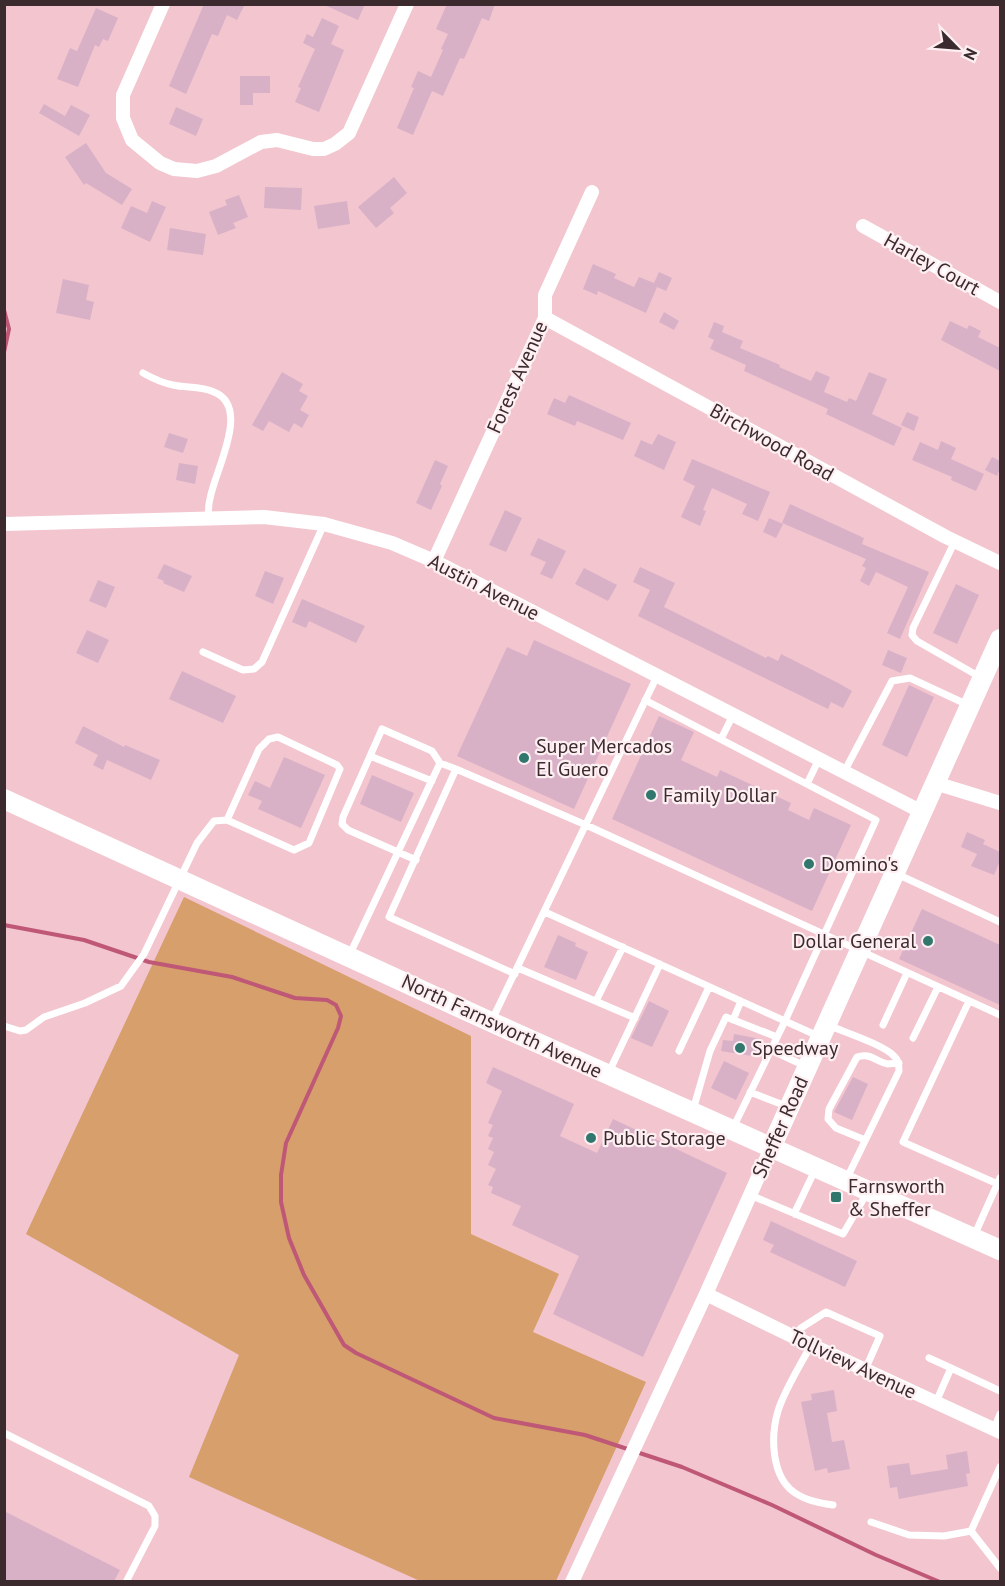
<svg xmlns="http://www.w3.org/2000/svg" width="1005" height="1586" viewBox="0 0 1005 1586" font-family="'PT Sans',sans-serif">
	<rect width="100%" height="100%" fill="#f3c5cf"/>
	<path fill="#d69f6c" d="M184,897l287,139v198l88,40 -26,58 113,50 -90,199h-136l-231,-104 50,-122 -213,-121z"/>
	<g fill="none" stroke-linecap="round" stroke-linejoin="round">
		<path stroke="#bf5777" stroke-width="4" d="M4,310l5,19 -5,23
			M4,925l80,15 65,22 83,15 63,21 32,2 9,5 5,11 -3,12 -52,115 -5,32v27l8,36 15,37 40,70 12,8 138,65 91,17 97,32 90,38 104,50 64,27"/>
	</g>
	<path fill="#d8b1c7" d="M204,4h41l-8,16 -10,-5 -9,21 -6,-2 -26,60 -17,-8z
		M322,4h43l-7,16z
		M447,4h48l-6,17 -7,-3 -18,41 -4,-1 -17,38 -11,-5 -19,44 -16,-7 17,-40 -3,-1 7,-16 13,6 12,-27 -2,-1 7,-15 -12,-5z
		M96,8l22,10 -10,23 -5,-2 -4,8 -4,-2 -17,42 -21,-8 13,-31 7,3z
		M322,18l17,8 -8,18 13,6 -25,62 -24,-10 6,-14 -3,-1 17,-38 -12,-6 4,-9 6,3z
		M240,76h30v17h-17v12h-13z
		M44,104l21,12 6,-11 19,10 -11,21 -40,-23z
		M176,107l27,12 -7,17 -27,-12z
		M86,143l20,30 26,16 -10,16 -36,-22 -2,2 -19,-28z
		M394,177l13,16 -17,15 4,5 -18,15 -18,-21z
		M265,187l37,1 -1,22 -37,-2z
		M239,195l9,22 -15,6 3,5 -18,7 -9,-23 18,-7 -2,-5z
		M152,201l14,6 -16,35 -29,-14 10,-22 16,7z
		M347,201l3,23 -32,5 -4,-23z
		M170,228l36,6 -3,21 -36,-5z
		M593,264l23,10 -2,4 20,9 5,-10 15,6 5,-11 13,6 -6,13 -9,-4 -11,26 -48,-22 -1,4 -14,-6z
		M63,279l26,6 -3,15 8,2 -4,18 -34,-7z
		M664,312l15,9 -5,9 -15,-8z
		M950,321l17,8 2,-4 12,6 -3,6 22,11v23l-59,-31z
		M714,322l10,4 -2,6 21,9 -3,7 40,17 -1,2 32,14 5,-10 14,6 -6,15 23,10 2,-4 7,3 13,-29 18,7 -15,35 30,14 -8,18 -68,-32 2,-5 -84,-38 2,-6 -36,-16 4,-9 -6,-3z
		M282,372l21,12 -4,7 9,5 -8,14 9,5 -7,13 -8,-5 -5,9 -20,-11 -6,10 -11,-6z
		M569,395l62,28 -8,17 -46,-19 -2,5 -28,-12 7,-16 11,5z
		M907,412l12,5 -5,14 -13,-6z
		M169,433l19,6 -5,14 -19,-6z
		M658,434l18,8 -12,28 -30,-14 7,-16 11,5z
		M941,441l15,7 -5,11 33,15 -8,17 -25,-11 1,-3 -40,-17 8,-18 18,8z
		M992,457l8,4v7l-3,8 -12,-6z
		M692,459l78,33 -12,29 -16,-7 5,-10 -35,-16 -9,22 3,1 -6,15 -19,-9 14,-31 -12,-6z
		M435,460l13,6 -8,18 2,2 -11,24 -15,-7z
		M179,463l19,3 -3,18 -19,-4z
		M790,504l74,34 -2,6 67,28 -29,67 -13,-6 21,-46 -32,-15 -7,14 -9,-5 6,-13 -4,-2 4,-7 -84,-36z
		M505,510l17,8 -16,34 -17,-7z
		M769,518l14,6 -7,14 -13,-6z
		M538,538l28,13 -14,28 -12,-5 6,-12 -16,-7z
		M164,564l28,12 -8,16 -21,-9 1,-2 -7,-3z
		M640,567l35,16 -11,24 102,51 2,-2 10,5 3,-7 59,30 12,7 -9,17 -12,-6 -3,7 -190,-93 12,-26 -17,-8z
		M584,568l33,17 -9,16 -33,-17z
		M265,571l19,7 -11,26 -18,-8z
		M98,580l17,7 -9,21 -17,-7z
		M956,584l23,11 -22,49 -24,-11z
		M302,599l63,27 -9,17 -47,-22 -3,7 -14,-6z
		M87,630l22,10 -11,23 -22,-10z
		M534,640l97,44 -57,125 -117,-53 50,-109 20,9z
		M888,650l19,8 -6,15 -19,-8z
		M182,671l54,25 -13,27 -54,-24z
		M909,685l25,12 -27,60 -25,-12z
		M659,716l35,16 -13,28 36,17 3,-7 71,33 -3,7 21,10 5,-12 37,17 -39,86 -200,-92z
		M83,726l41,21 1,-2 35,15 -9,20 -44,-20 -4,10 -10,-5 5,-10 -23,-12z
		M284,757l41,18 -24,53 -43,-19 4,-8 -14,-6 7,-14 15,7z
		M372,775l42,18 -13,29 -41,-18z
		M967,832l18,8 -2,4 17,8v9l-6,14 -23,-9 6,-12 -16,-7z
		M922,909l78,36v60l-101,-46z
		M558,935l18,8 -1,3 13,6 -12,28 -32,-13z
		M649,1001l20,10 -17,36 -21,-9z
		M734,1034l27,5 -3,18 -37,-6 2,-11 10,1z
		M724,1061l25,12 -13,27 -25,-12z
		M493,1067l81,37 -14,32 37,17 16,-34 114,54 -84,184 -90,-43 26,-58 -67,-31 9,-19 -30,-13 2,-6 -5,-2 8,-16 -8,-4 6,-13 -6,-3 5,-11 -5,-2 5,-11 -5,-2 14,-32 -16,-8z
		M853,1077l15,7 -16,36 -18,-8z
		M771,1221l86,40 -12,26 -75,-35 4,-7 -11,-5z
		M834,1390l3,21 -10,2 5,29 12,-2 6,29 -22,4 -1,-5 -12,3 -14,-69 11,-2 -1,-6z
		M967,1451l3,22 -4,1 2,12 -69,13 -2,-12 -7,1 -3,-22 22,-3 2,12 37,-6 -2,-14z
		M4,1511l116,59 -6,11h-110z"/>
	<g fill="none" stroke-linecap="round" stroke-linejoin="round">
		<path stroke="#fff" stroke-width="7" d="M143,373c9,5 19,10 30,12 13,3 28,1 41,7 38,15 0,80 -4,107 -2,6 -1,12 -2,18
			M955,541l-42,87 -1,7 5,6 63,36
			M203,652l40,18 11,-1 8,-7 62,-138
			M645,700l231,120 -91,201 -52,107
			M721,739l12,-24
			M370,756l62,25
			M844,772l48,-91 18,-3 58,27
			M807,784l12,-25
			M416,860l-68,-30 -6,-6 1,-7 39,-88 50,22 8,12
			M897,874l103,48
			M545,912l273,124
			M349,956l91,-193 16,6
			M518,968l117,50
			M515,974l-126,-57 67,-148 130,56 414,190
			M596,1001l27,-54
			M969,1001l-66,141 97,43
			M492,1020l165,-344
			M733,1020l8,-19
			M828,1025c16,7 57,20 67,32 4,4 4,9 4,14l-53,109
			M883,1025l24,-52
			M4,1026l16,5 6,-1 18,-13 41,-14 36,-17 23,-32 53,-111 17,-22 13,-1 67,30 15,-7 31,-74 -3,-4 -59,-28 -9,2 -10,10 -32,71
			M913,1038l25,-51
			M771,1050l34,16
			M679,1051l30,-64
			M609,1072l51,-108
			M750,1092l36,14
			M693,1110l17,-59 16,-34 51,20
			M865,1140l-29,-12 -8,-9 1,-10 28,-52c13,-5 19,5 31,7 3,0 7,-1 11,-1
			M750,1195l93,39 24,-41
			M794,1214l21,-44
			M974,1236l26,-58
			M794,1337l7,-9 25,-16 54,24 -15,34
			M811,1345c-10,19 -27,46 -33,66 -7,23 -7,60 12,78 12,11 29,14 43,16
			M929,1358l22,10 -15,34
			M951,1368l49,23
			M994,1429l6,-15
			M4,1433l145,73 6,10v10l-29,56
			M871,1522l38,13 35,1 27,-5 29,37
			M971,1531l29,-64"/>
		<path stroke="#fff" stroke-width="14" d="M163,4l-40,91v23l9,22 28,23 14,6 23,2 19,-5 45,-24 16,-2 36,9h11l11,-5 14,-11 58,-129
			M863,226l137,76
			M545,318l401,219 54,26
			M4,524l260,-7 60,7 68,19 42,18 488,251
			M434,561l111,-243v-23l47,-103
			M935,783l65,20
			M706,1294l88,43 206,95
			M572,1582l134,-288 65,-146"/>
		<path stroke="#fff" stroke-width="20" d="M4,799l487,223 509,228
			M771,1148l229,-509"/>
	</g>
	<g fill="#31776d" stroke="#feeff2" stroke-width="2">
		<circle cx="524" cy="758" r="6"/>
		<circle cx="651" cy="795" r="6"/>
		<circle cx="809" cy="864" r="6"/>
		<circle cx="928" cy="941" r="6"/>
		<circle cx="740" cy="1048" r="6"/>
		<circle cx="591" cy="1138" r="6"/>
		<rect x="830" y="1191" width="12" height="12" rx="3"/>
	</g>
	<g text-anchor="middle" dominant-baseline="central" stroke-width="4.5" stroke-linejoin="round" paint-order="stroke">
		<g font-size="20" fill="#3b2a2e" stroke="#feeff2">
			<text transform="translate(932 264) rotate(29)">Harley Court</text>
			<text transform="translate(517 377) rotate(-66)">Forest Avenue</text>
			<text transform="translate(772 442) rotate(29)">Birchwood Road</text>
			<text transform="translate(484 587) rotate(27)">Austin Avenue</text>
			<text transform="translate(502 1026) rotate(25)">North Farnsworth Avenue</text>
			<text transform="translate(780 1127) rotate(-66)">Sheffer Road</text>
			<text transform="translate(853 1364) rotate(25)">Tollview Avenue</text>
		</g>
		<g font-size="20" fill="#3b2a2e" stroke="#feeff2" text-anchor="start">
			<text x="536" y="746">Super Mercados<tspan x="536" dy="23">El Guero</tspan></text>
			<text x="663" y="795">Family Dollar</text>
			<text x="821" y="864">Domino's</text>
			<text x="916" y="941" text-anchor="end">Dollar General</text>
			<text x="752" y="1048">Speedway</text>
			<text x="603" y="1138">Public Storage</text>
			<text x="848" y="1186">Farnsworth<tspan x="848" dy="23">&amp; Sheffer</tspan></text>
		</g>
	</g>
	<rect width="1005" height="1586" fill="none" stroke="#3b2a2e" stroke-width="12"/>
	<g transform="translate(957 48) rotate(115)" stroke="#feeff2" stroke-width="4.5" paint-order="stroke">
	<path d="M0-4.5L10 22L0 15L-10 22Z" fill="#3b2a2e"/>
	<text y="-9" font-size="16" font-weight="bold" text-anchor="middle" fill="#3b2a2e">N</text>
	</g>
</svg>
